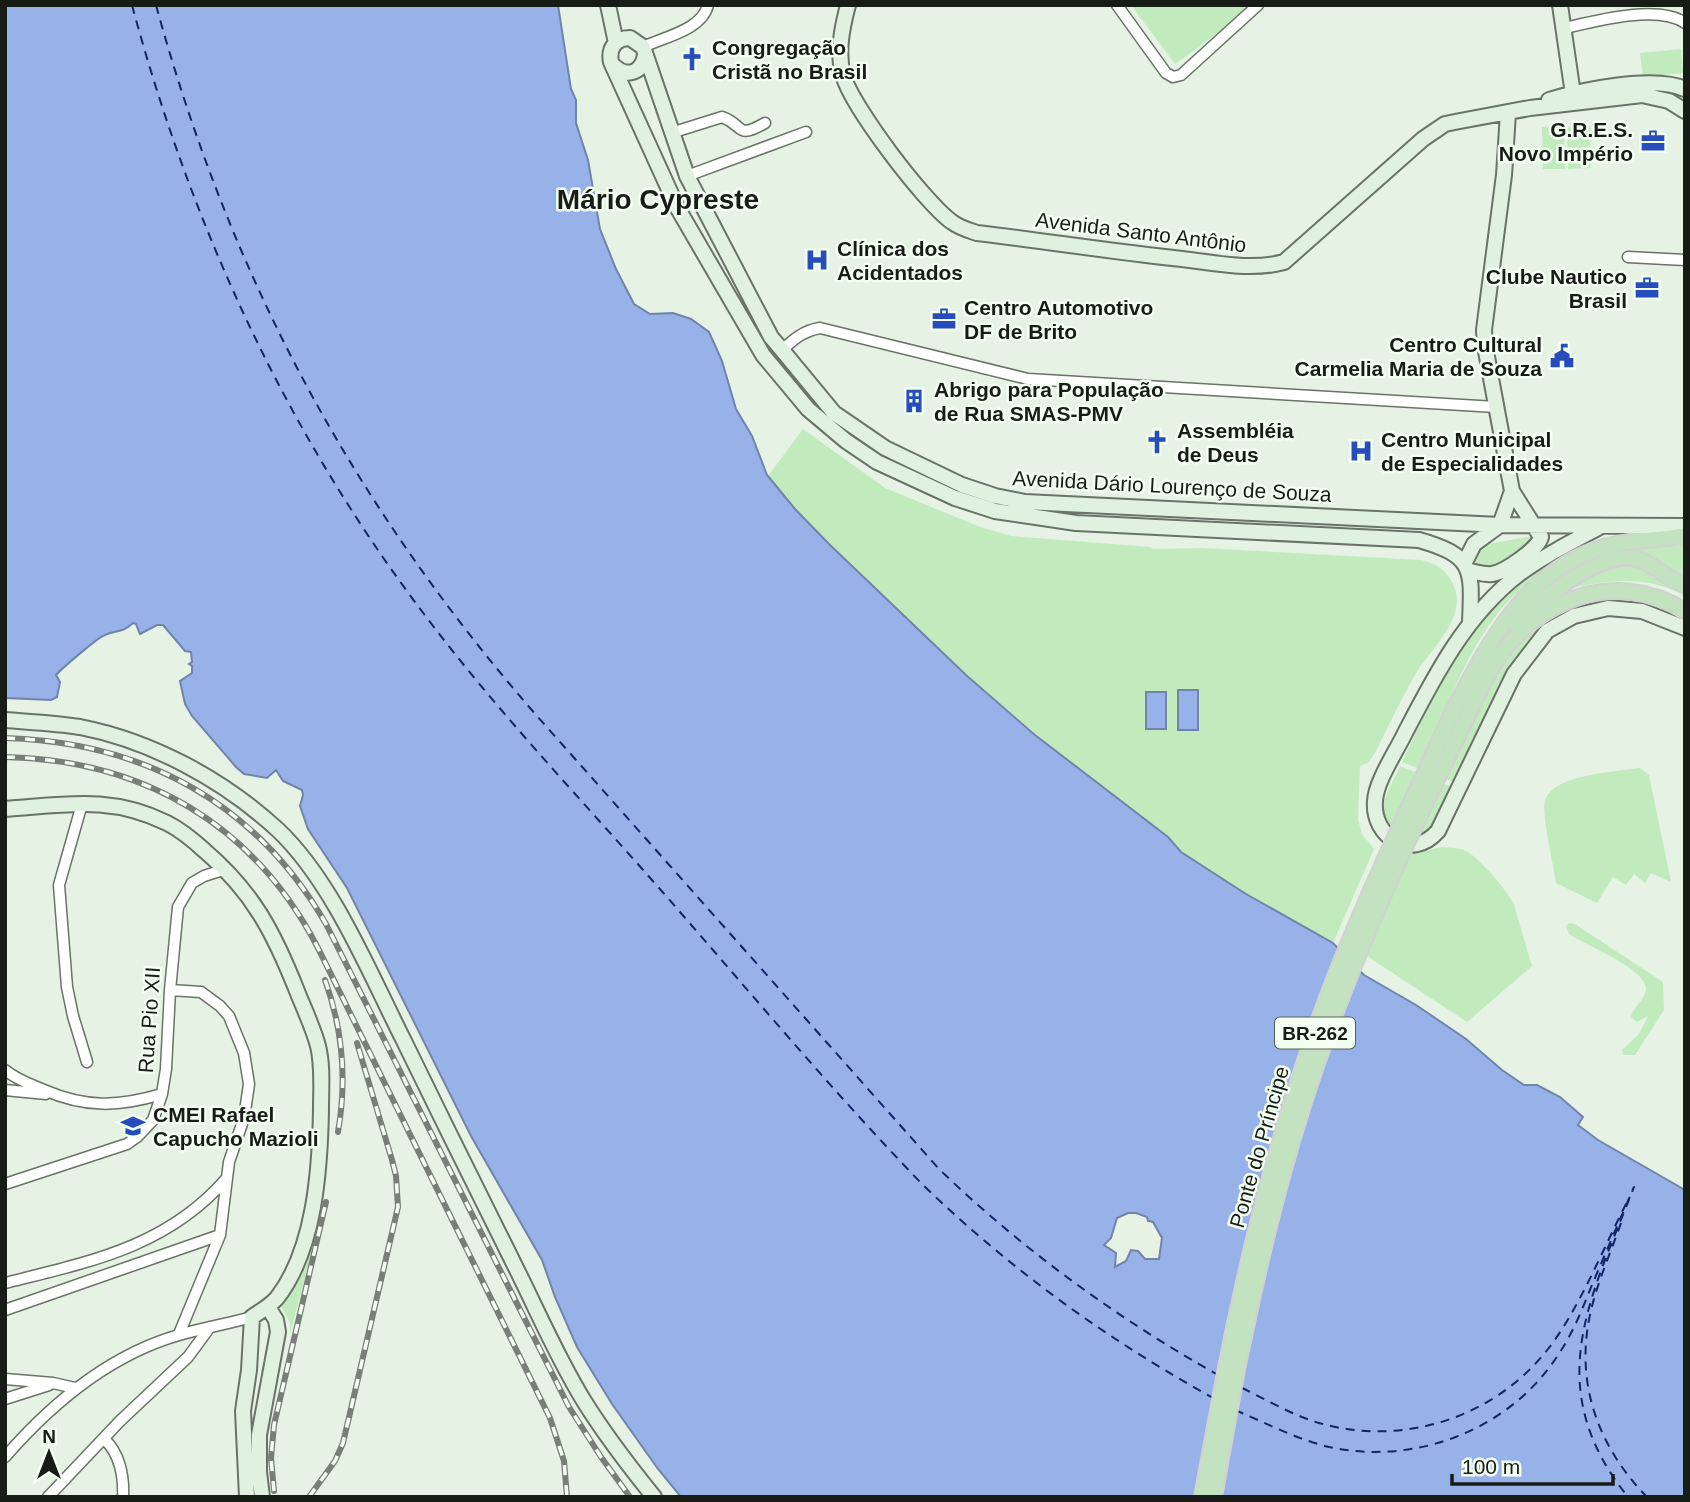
<svg xmlns="http://www.w3.org/2000/svg" width="1690" height="1502" viewBox="0 0 1690 1502" font-family="Helvetica,sans-serif">
	<rect width="100%" height="100%" fill="#e5f2e4"/>
	<path fill="#c1ebbc" d="M1131,5h125l-81,59z
		M1681,49l2,24 -40,4 -3,-24z
		M1590,126l1,42 -23,1 -1,-42z
		M1542,127h22l1,42h-22z
		M803,429l82,59 95,39 31,9 140,11 1,2 50,-1 219,12c14,3 22,8 30,20 21,35 -20,68 -36,95 -15,26 -27,52 -40,78l-7,10 -8,3 -2,53 4,15 12,15 -41,94 -87,-49 -65,-42 -13,-15c-92,-67 -179,-140 -262,-219 -48,-46 -96,-91 -138,-142z
		M1640,532h16c-29,2 -46,10 -72,21 -13,6 -27,11 -39,18 -53,31 -81,94 -104,148l24,11c18,-26 47,-99 76,-104l-30,41 -57,115 -52,-20c22,-45 41,-92 70,-133 39,-54 102,-89 168,-97z
		M1533,536v6l-37,27 -20,-3 -3,-11 10,-10z
		M1685,542v37l-31,-19 -77,9 -25,13c36,-33 87,-36 133,-40z
		M1619,564l19,1 47,26v5c-34,-20 -75,-17 -112,-8l-2,-4z
		M1400,766l52,21c-7,13 -14,38 -27,47 -7,4 -14,2 -21,0 -38,-12 -15,-44 -4,-68z
		M1640,768l9,7 22,107 -20,-9 -6,10 -11,-9 -8,11 -13,-8 -16,26 -41,-20c-2,-16 -15,-70 -11,-82 8,-27 70,-29 95,-33z
		M1441,847c7,1 16,0 23,3 13,5 45,42 50,55l18,61 -65,56 -103,-68 37,-97z
		M1569,923l6,1 88,58 1,28 -29,45h-12l-1,-5 17,-16 9,-18 -11,6 -6,-5c2,-11 15,-17 15,-29 -1,-20 -61,-43 -77,-54l-3,-8z
		M319,1214h3l-32,119v-10l-10,-19 31,-64z"/>
	<path fill="#97b1e9" stroke="#7184aa" stroke-width="2" fill-rule="evenodd" d="M5,5h553l13,84 5,11v23l12,37 12,69 16,40 18,35 16,10 23,-1 18,6 18,13 13,29 14,48 16,27 15,39 28,34 34,35 137,131 69,60 133,102 13,15 65,42 87,49 31,32 52,30 50,34 36,31 22,15h13l23,12 23,20 -5,8 20,15 87,50v307h-1004l-23,-28 -46,-65 -35,-57 -22,-50 -13,-37 -71,-124 -124,-248 -39,-59 -8,-23 3,-11 -1,-5 -19,-9 -7,-11 -9,8 -23,-4 -8,-7 -44,-51 -7,-12 -5,-23 12,-8v-7l-3,-2 3,-2 -1,-10 -6,-1 -22,-26h-6l-17,9 -4,-10 -3,-1c-13,12 -18,6 -30,13 -7,3 -44,35 -47,39l4,7 -3,15 -6,3 -46,-2zM1128,1213h8l11,4 1,4 5,1 9,16 -3,21h-14l-7,-8 -7,-1 -5,11 -11,6 1,-14 -12,-8 7,-7 6,-20z
		M1178,690h20v40h-20z
		M1146,692h20v37h-20z"/>
	<g fill="none" stroke-linecap="round" stroke-linejoin="round">
		<path stroke="#102666" stroke-width="2" stroke-dasharray="9 7" stroke-linecap="butt" d="M132,5c59,220 154,427 292,609 72,96 156,184 235,274 87,99 172,202 264,297 88,85 185,155 292,214
			M156,5c74,271 196,499 381,711l402,453c84,81 178,149 279,206
			M1621,1223c-11,32 -26,64 -32,97 -13,67 11,129 58,177
			M1242,1388c25,12 50,27 77,35 84,24 175,-5 229,-74 30,-38 55,-100 78,-145
			M1235,1410c31,13 61,29 94,37 88,19 183,-18 231,-95 14,-21 23,-45 32,-67 14,-33 28,-66 42,-98 -44,113 -94,200 -6,310"/>
		<g stroke="#697367" stroke-width="13">
			<path id="street" d="M1117,5l49,68 7,4 8,-2 77,-70
				M1565,28c30,-7 93,-24 120,-5
				M643,47c21,-10 59,-17 65,-42
				M671,133l51,-16c23,8 13,23 43,6
				M687,176l119,-44
				M1628,257l57,3
				M782,350c12,-11 21,-19 38,-22l208,51 468,28
				M82,804l-23,81 8,102 6,29 14,46
				M170,990l31,2 19,14 9,10 15,37 5,31 -5,34 -15,44 -9,73 -41,99
				M5,1070c12,10 25,14 39,20 42,18 74,17 118,4
				M5,1090l41,4
				M5,1184l122,-40 10,-7 16,-17 9,-26 4,-25 4,-79 8,-83 14,-24 12,-7 22,-7
				M5,1283c84,-21 162,-36 221,-104
				M5,1310l215,-75
				M5,1379l48,4 22,5
				M5,1399l44,-14
				M104,1439c16,14 20,38 19,58
				M5,1457c47,-54 104,-102 174,-122 24,-7 48,-11 73,-18
				M48,1497l72,-76 68,-64 22,-30"/>
		</g>
		<g stroke="#697367" stroke-width="18">
			<path id="secondary" d="M608,5l8,38
				M848,5c-6,23 -11,47 -5,70 9,32 82,128 109,147 8,6 16,8 25,11 69,8 136,19 205,26 34,4 69,12 102,3l139,-123 22,-15 15,-3 70,-13 112,-13 27,6 16,10
				M1560,5l14,96
				M614,66c13,12 28,7 31,-11
				M1549,100c33,-10 105,-25 136,-11
				M1500,525l12,-34
				M1598,528c-27,14 -54,28 -79,46 -53,41 -84,101 -114,159 -9,19 -29,48 -30,68 -3,37 37,60 63,30l76,-157 33,-43 27,-15 34,-8 34,3 43,17
				M1465,562l9,-18 26,-19
				M1469,571c7,1 16,4 23,3 13,-2 46,-25 49,-37l-29,-46 -27,-145 -1,-16 20,-155 4,-62
				M1470,622c2,-52 5,-66 -51,-82l-343,-17 -40,-6 -41,-6 -40,-13 -78,-36 -31,-21 -38,-32 -45,-54 -86,-148 -66,-145c-3,-14 5,-24 19,-24l13,9 44,129 84,161 11,13 52,63 51,35 77,37 33,11 30,6 475,23 185,1
				M5,720c25,2 51,3 75,7 72,14 144,53 198,103 55,52 92,144 126,211 37,76 74,151 112,227 22,44 42,91 68,133 21,34 45,65 70,96
				M5,809c60,-4 105,-14 162,14 14,7 26,17 38,28 48,41 69,82 92,140 7,18 16,36 21,55 5,20 3,42 3,63 -1,60 -6,140 -44,189 -7,8 -16,13 -25,19l-3,53 -6,41 4,86
				M262,1497l-3,-25v-37l19,-103 -2,-12 -8,-13"/>
		</g>
		<g stroke="#d1d2d1" stroke-width="18">
			<path id="primary" d="M1517,626c20,-26 85,-77 120,-67 18,5 30,21 48,26
				M1454,709c35,-67 72,-139 150,-162 27,-8 54,-6 81,-12
				M1468,715c8,-16 15,-33 24,-48 42,-67 122,-100 193,-56
				M1202,1497l23,-124
				M1214,1497l22,-122"/>
		</g>
		<use href="#street" stroke="#fff" stroke-width="10"/>
		<use href="#secondary" stroke="#e1f1e0" stroke-width="14"/>
		<use href="#primary" stroke="#c3e2c0" stroke-width="14"/>
		<g stroke="#777f76" stroke-width="6">
			<path id="rail" d="M5,738c139,4 251,65 321,186l243,483 32,50 29,40
				M5,757c138,3 249,67 313,191l232,470 14,43 3,36
				M325,980c18,50 22,100 13,152
				M274,1491l-3,-33 3,-33 52,-223
				M309,1497l26,-36 8,-18 55,-236 -2,-31 -4,-16 -35,-117"/>
		</g>
		<use href="#rail" stroke="#f3fff1" stroke-width="3.5" stroke-dasharray="10" stroke-linecap="butt"/>
		<g stroke="#d1d2d1" stroke-width="18" stroke-linecap="butt">
			<path id="primary-bridge" d="M1225,1373c23,-120 53,-238 94,-353 38,-107 88,-208 135,-311
				M1236,1375c21,-104 45,-208 80,-309 42,-121 96,-236 152,-351"/>
		</g>
		<use href="#primary-bridge" stroke="#c3e2c0" stroke-width="14"/>
	</g>
	<defs>
		<g id="church-bare" transform="scale(1.89)"><path d="M-1.2-6h2.4v3.5h3.3v2.4h-3.3V6h-2.4V-.1h-3.3v-2.4h3.3Z" fill="#264dbb" stroke="#f3fff1" stroke-width="2.5" paint-order="stroke"/></g>
		<g id="office-bare" transform="scale(1.89)"><path d="M-6-3h4V-5.5h4V-3h4V5H-6ZM-1-4.5V-3h2v-1.5ZM-6 0V1H6V0Z" fill="#264dbb" stroke="#f3fff1" stroke-width="2.5" paint-order="stroke"/></g>
		<g id="hospital-bare" transform="scale(1.89)"><path d="M-5-5h3v3.5h4V-5h3V5h-3V1.5h-4V5h-3Z" fill="#264dbb" stroke="#f3fff1" stroke-width="2.5" paint-order="stroke"/></g>
		<g id="civic-bare" transform="scale(1.89)"><path d="M-.6-6.5H3V-4.5H.6V-3L4-1V1h2V6H-6V1h2V-1L-.6-3ZM-1.2 2.5V6h2.4V2.5Z" fill="#264dbb" stroke="#f3fff1" stroke-width="2.5" paint-order="stroke"/></g>
		<g id="building-bare" transform="scale(1.89)"><path d="M-4-6H4V6H1V3H-1V6H-4ZM-2.5-4.3h1.7v1.8h-1.7ZM.8-4.3h1.7v1.8H.8ZM-2.5-1h1.7V.8h-1.7ZM.8-1h1.7V.8H.8Z" fill="#264dbb" stroke="#f3fff1" stroke-width="2.5" paint-order="stroke"/></g>
		<g id="school-bare" transform="scale(1.89)"><path d="M0-5L7-2L0 1L-7-2ZM-4 1L0 2.5L4 1V4Q0 6-4 4Z" fill="#264dbb" stroke="#f3fff1" stroke-width="2.5" paint-order="stroke"/></g>
	</defs>
	<g fill-rule="evenodd">
		<use href="#church-bare" x="692" y="59"/>
		<use href="#office-bare" x="1653" y="141"/>
		<use href="#hospital-bare" x="817" y="260"/>
		<use href="#office-bare" x="1647" y="288"/>
		<use href="#office-bare" x="944" y="319"/>
		<use href="#civic-bare" x="1562" y="356"/>
		<use href="#building-bare" x="914" y="401"/>
		<use href="#church-bare" x="1157" y="442"/>
		<use href="#hospital-bare" x="1361" y="451"/>
		<use href="#school-bare" x="133" y="1126"/>
	</g>
	<g text-anchor="middle" dominant-baseline="central" stroke-width="5" stroke-linejoin="round" paint-order="stroke">
		<rect fill="#f3fff1" stroke="#5a6058" stroke-width="2" x="1275" y="1017.5" width="80" height="31" rx="5"/>
		<g font-size="19" font-weight="bold" fill="#181c17">
			<text x="1315" y="1033">BR-262</text>
		</g>
		<g font-size="21" font-weight="bold" fill="#181c17" stroke="#f3fff1" text-anchor="start">
			<text x="712" y="47">Congregação<tspan x="712" dy="24">Cristã no Brasil</tspan></text>
			<text x="1633" y="129" text-anchor="end">G.R.E.S.<tspan x="1633" dy="24">Novo Império</tspan></text>
			<text x="837" y="248">Clínica dos<tspan x="837" dy="24">Acidentados</tspan></text>
			<text x="1627" y="276" text-anchor="end">Clube Nautico<tspan x="1627" dy="24">Brasil</tspan></text>
			<text x="964" y="307">Centro Automotivo<tspan x="964" dy="24">DF de Brito</tspan></text>
			<text x="1542" y="344" text-anchor="end">Centro Cultural<tspan x="1542" dy="24">Carmelia Maria de Souza</tspan></text>
			<text x="934" y="389">Abrigo para População<tspan x="934" dy="24">de Rua SMAS-PMV</tspan></text>
			<text x="1177" y="430">Assembléia<tspan x="1177" dy="24">de Deus</tspan></text>
			<text x="1381" y="439">Centro Municipal<tspan x="1381" dy="24">de Especialidades</tspan></text>
			<text x="153" y="1114">CMEI Rafael<tspan x="153" dy="24">Capucho Mazioli</tspan></text>
		</g>
		<g font-size="21" fill="#181c17" stroke="#f3fff1">
			<text transform="translate(1141 232) rotate(7)">Avenida Santo Antônio</text>
			<text transform="translate(1172 486) rotate(3)">Avenida Dário Lourenço de Souza</text>
			<text transform="translate(149 1020) rotate(-86)">Rua Pio XII</text>
			<text transform="translate(1259 1147) rotate(-74)">Ponte do Príncipe</text>
		</g>
		<g font-size="28" font-weight="bold" fill="#181c17" stroke="#f3fff1">
			<text x="658" y="199">Mário Cypreste</text>
		</g>
	</g>
	<rect width="1690" height="1502" fill="none" stroke="#181c17" stroke-width="14"/>
	<g transform="translate(49 1453)" stroke="#f3fff1" stroke-width="5" paint-order="stroke">
	<path d="M0-5L12 26L0 18L-12 26Z" fill="#181c17"/>
	<text y="-10" font-size="19" font-weight="bold" text-anchor="middle" fill="#181c17">N</text>
	</g>
	<path d="M1452 1474v10h161v-10" fill="none" stroke="#181c17" stroke-width="3.5"/>
	<text x="1462" y="1474" font-size="21" fill="#181c17" stroke="#f3fff1" stroke-width="5" paint-order="stroke">100 m</text>
</svg>
